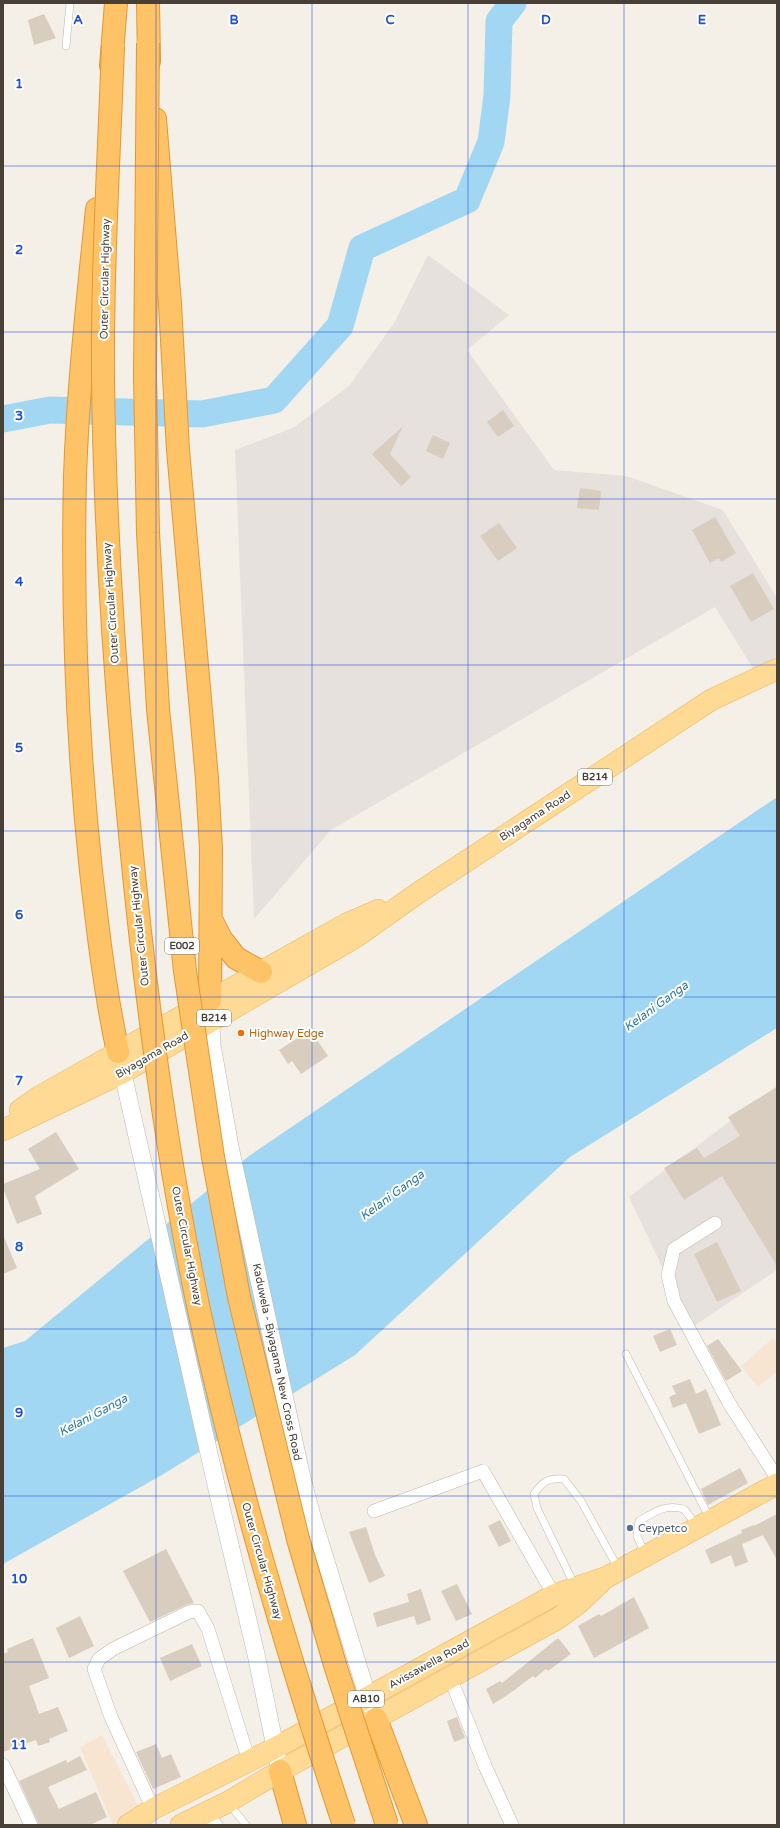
<svg xmlns="http://www.w3.org/2000/svg" width="780" height="1828" viewBox="0 0 780 1828" font-family="'Varela Round',sans-serif">
	<rect width="100%" height="100%" fill="#f4efe7"/>
	<path fill="#f7e5d1" d="M773,1338l4,4v29l-19,16 -17,-21z
		M102,1735l38,75 -27,15 -33,-78z"/>
	<path fill="#e6e1dc" d="M428,255l81,60 -42,35 87,120 72,6 97,34 54,88v58l-23,14 -39,-63 -384,223 -77,89 -19,-469 58,-22 56,-42 45,-63z
		M777,1086v184l-86,58 -62,-131z"/>
	<path fill="#a1d7f3" d="M777,797v231l-207,129 -215,198 -193,120 -159,89v-216l22,-7 224,-185z"/>
	<g fill="none" stroke-linecap="round" stroke-linejoin="round">
		<path stroke="#a1d7f3" stroke-width="27" d="M3,419l47,-9 152,4 72,-14 66,-74 22,-78 105,-48 24,-58 6,-46 2,-75 14,-18"/>
	</g>
	<path fill="#d9cdbf" d="M44,14l12,24 -22,7 -6,-25z
		M503,410l11,16 -16,11 -11,-15z
		M403,426l-13,28 21,23 -10,9 -29,-32z
		M433,435l17,8 -7,16 -17,-8z
		M580,488l21,3 -2,19 -22,-2z
		M715,517l21,36 -15,9 -2,-4 -9,5 -18,-33z
		M499,523l18,25 -19,13 -18,-25z
		M753,573l21,36 -23,13 -21,-36z
		M310,1030l18,26 -27,18 -9,-13 -4,3 -9,-14z
		M777,1087v179l-55,-90 -38,24 -20,-32 33,-20 7,10 36,-22 -12,-19z
		M56,1132l23,37 -44,27 7,18 -25,10 -14,-36v-4l37,-15 -12,-20z
		M3,1235l14,33 -14,6z
		M717,1242l24,49 -24,11 -23,-48z
		M670,1329l7,16 -17,7 -7,-16z
		M718,1339l24,32 -16,10 -19,-35z
		M690,1379l6,15 10,-5 15,36 -22,9 -13,-31 -13,5 -4,-11 7,-3 -4,-8z
		M740,1468l8,15 -40,22 -7,-16z
		M777,1514v46l-14,-25 -21,9 6,18 -13,5 -4,-12 -20,9 -6,-14 37,-17 -1,-3 13,-5v1z
		M500,1520l11,21 -12,6 -11,-21z
		M366,1527l9,28 10,21 -16,7 -20,-51z
		M166,1549l28,54 -8,2 -36,17 -27,-51z
		M457,1584l15,30 -16,7 -15,-30z
		M421,1589l10,31 -14,5 -3,-9 -37,11 -4,-14 36,-11 -2,-8z
		M634,1597l15,31 -55,30 -16,-32 21,-12 2,2z
		M80,1616l14,30 -25,12 -13,-30z
		M33,1638l16,40 -20,8 10,28 19,-7 10,24 -19,8 1,3 -12,4 -2,-6 -33,12v-98l5,-2 -1,-3z
		M558,1638l13,16 -23,17 -2,-2 -11,9 -2,-2 -24,18 -16,10 -7,-15 14,-8 2,2z
		M192,1644l10,22 -32,15 -10,-23z
		M457,1717l8,21 -11,4 -7,-21z
		M156,1744l6,14 9,-4 10,23 -28,12 -17,-37z
		M80,1756l7,14 -39,17 11,22 37,-17 11,25 -17,8h-51l-20,-44 47,-21 1,3z"/>
	<g fill="none" stroke-linecap="round" stroke-linejoin="round">
		<g stroke="#c0b7a9" stroke-width="8">
			<path id="service" d="M66,46l4,-43
				M626,1354l84,165
				M645,1554l-8,-18 2,-15c17,-10 26,-17 45,-12l13,17
				M575,1586l-38,-78 -3,-14c9,-13 14,-16 30,-15l17,22 37,67
				M229,1804l17,21"/>
		</g>
		<g stroke="#c0b7a9" stroke-width="14">
			<path id="minor" d="M715,1223l-41,26 -6,26 6,26 55,102 48,75
				M374,1511l109,-40 71,124
				M450,1677l35,89 27,59
				M3,1765l28,60
				M153,1809l-42,-92 -17,-48 5,-10 14,-10 76,-37 9,-1 10,18 41,132
				M204,1813l12,12"/>
		</g>
		<g stroke="#c0b7a9" stroke-width="18">
			<path id="tertiary" d="M210,1010l2,35 18,102 72,331 10,38 56,182 8,21
				M120,1061l102,450 34,143 24,117"/>
		</g>
		<g stroke="#e9b761" stroke-width="22">
			<path id="primary" d="M20,1110l20,-14 306,-172 32,-14
				M3,1130l119,-57 234,-136 62,-44 293,-193 66,-31
				M128,1825l25,-16 122,-61 279,-153 53,-18 170,-93
				M181,1825l47,-23 52,-31 277,-152 22,-16 23,-22"/>
		</g>
		<g stroke="#e49731" stroke-width="24">
			<path id="motorway" d="M148,3l1,58
				M111,66l5,-63
				M155,119l15,185 8,146 29,329 4,70 -1,151
				M97,209c-9,89 -19,178 -22,267 -3,132 2,264 16,395 7,61 14,121 27,181
				M212,921l9,18 15,19 25,14
				M376,1719l40,106
				M280,1771l15,54"/>
		</g>
		<use href="#service" stroke="#fff" stroke-width="7"/>
		<use href="#minor" stroke="#fff" stroke-width="13"/>
		<use href="#tertiary" stroke="#fff" stroke-width="17"/>
		<use href="#primary" stroke="#ffda95" stroke-width="21"/>
		<use href="#motorway" stroke="#ffc367" stroke-width="22"/>
		<g stroke="#e49731" stroke-width="24" stroke-linecap="butt">
			<path id="motorway-bridge" d="M148,43l-3,333 3,157 10,176 27,262 28,186 26,140 59,242 38,129 51,157
				M113,46c-4,111 -11,223 -10,335 2,152 12,302 27,453 15,160 36,319 69,476 38,175 89,345 145,515"/>
		</g>
		<use href="#motorway-bridge" stroke="#ffc367" stroke-width="22"/>
	</g>
	<path fill="none" stroke="#1d4ed8" stroke-width="1" stroke-opacity="0.55" d="M156,3v1822M312,3v1822M468,3v1822M624,3v1822M3,166h774M3,332h774M3,499h774M3,665h774M3,831h774M3,997h774M3,1163h774M3,1329h774M3,1496h774M3,1662h774"/>
	<circle fill="#e8710a" stroke="#fff" stroke-width="1.5" cx="241" cy="1033" r="4"/>
	<circle fill="#5c6f8a" stroke="#fff" stroke-width="1.5" cx="630" cy="1528" r="4"/>
	<g text-anchor="middle" dominant-baseline="central" stroke-width="4" stroke-linejoin="round" paint-order="stroke">
		<g fill="#fff" stroke="#7f7972" stroke-width="1">
			<rect x="578" y="769" width="34" height="16" rx="3"/>
			<rect x="165" y="938" width="34" height="16" rx="3"/>
			<rect x="197" y="1010" width="34" height="16" rx="3"/>
			<rect x="348" y="1691" width="36" height="16" rx="3"/>
		</g>
		<g font-size="10" font-weight="bold" fill="#483f36">
			<text x="595" y="777">B214</text>
			<text x="182" y="946">E002</text>
			<text x="214" y="1018">B214</text>
			<text x="366" y="1699">AB10</text>
		</g>
		<g font-size="11" fill="#483f36" stroke="#fff">
			<text transform="translate(105 279) rotate(-89)">Outer Circular Highway</text>
			<text transform="translate(111 603) rotate(-94)">Outer Circular Highway</text>
			<text transform="translate(535 816) rotate(-33)">Biyagama Road</text>
			<text transform="translate(139 926) rotate(-96)">Outer Circular Highway</text>
			<text transform="translate(152 1055) rotate(-30)">Biyagama Road</text>
			<text transform="translate(187 1246) rotate(79)">Outer Circular Highway</text>
			<text transform="translate(277 1362) rotate(78)">Kaduwela - Biyagama New Cross Road</text>
			<text transform="translate(262 1561) rotate(74)">Outer Circular Highway</text>
			<text transform="translate(429 1664) rotate(-29)">Avissawella Road</text>
		</g>
		<g font-size="11" fill="#c56008" stroke="#fff" text-anchor="start">
			<text x="249" y="1033">Highway Edge</text>
		</g>
		<g font-size="11" fill="#4e5e75" stroke="#fff" text-anchor="start">
			<text x="638" y="1528">Ceypetco</text>
		</g>
		<g font-size="12" font-style="italic" fill="#2879a7" stroke="#fff">
			<text transform="translate(656 1006) rotate(-36)">Kelani Ganga</text>
			<text transform="translate(392 1195) rotate(-36)">Kelani Ganga</text>
			<text transform="translate(93 1415) rotate(-28)">Kelani Ganga</text>
		</g>
	</g>
	<g font-size="13" text-anchor="middle" font-weight="bold" fill="#1d4ed8" stroke="#fff" stroke-width="4" stroke-linejoin="round" paint-order="stroke">
		<text x="78" y="24">A</text>
		<text x="234" y="24">B</text>
		<text x="390" y="24">C</text>
		<text x="546" y="24">D</text>
		<text x="702" y="24">E</text>
		<text x="19" y="88">1</text>
		<text x="19" y="254">2</text>
		<text x="19" y="420">3</text>
		<text x="19" y="586">4</text>
		<text x="19" y="752">5</text>
		<text x="19" y="919">6</text>
		<text x="19" y="1085">7</text>
		<text x="19" y="1251">8</text>
		<text x="19" y="1417">9</text>
		<text x="19" y="1583">10</text>
		<text x="19" y="1749">11</text>
	</g>
	<rect width="780" height="1828" fill="none" stroke="#483f36" stroke-width="8"/>
</svg>
